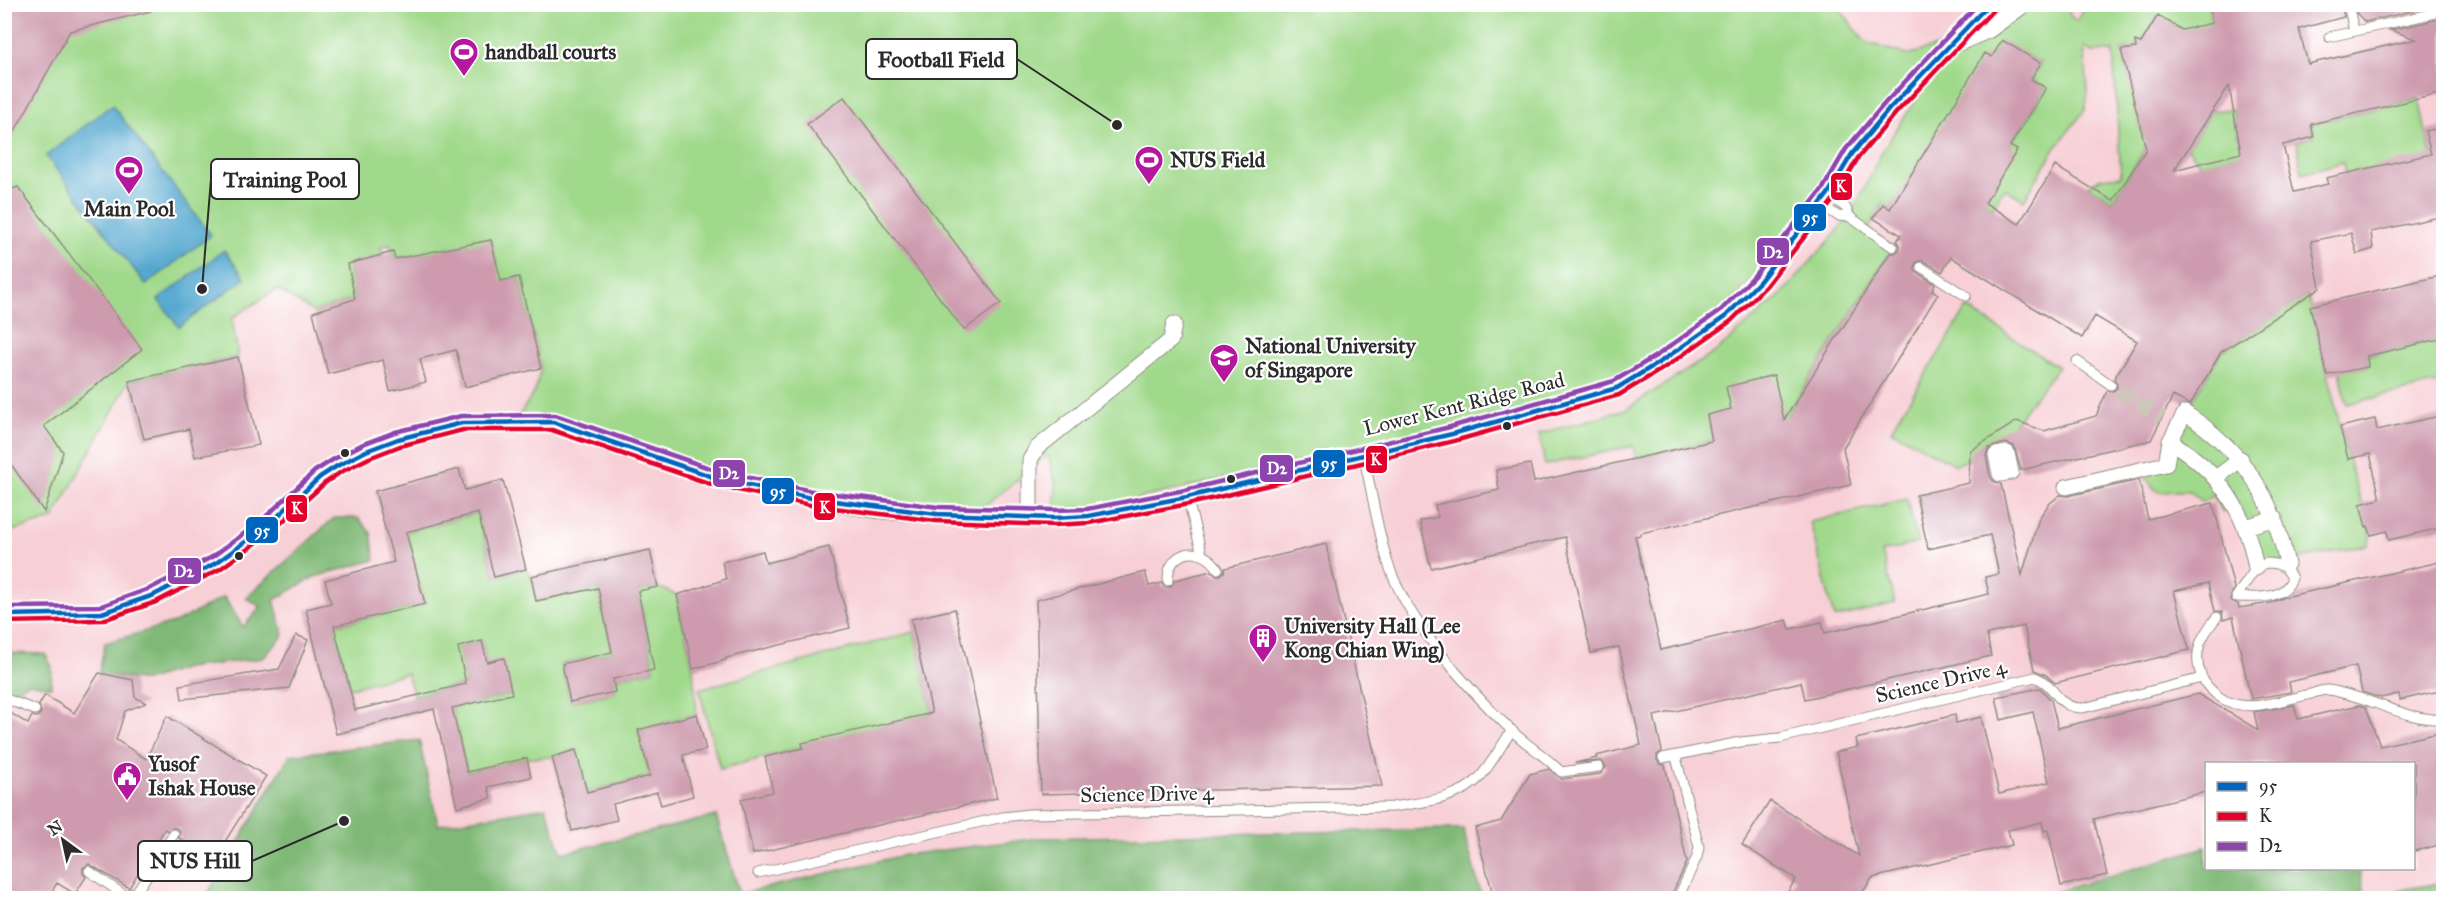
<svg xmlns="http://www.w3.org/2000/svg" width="2448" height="903" viewBox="0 0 2448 903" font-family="'IM FELL Great Primer',serif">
	<rect width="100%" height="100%" fill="#fff"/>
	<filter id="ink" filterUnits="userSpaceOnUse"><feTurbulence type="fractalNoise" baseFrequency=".0167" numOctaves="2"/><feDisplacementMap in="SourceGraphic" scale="12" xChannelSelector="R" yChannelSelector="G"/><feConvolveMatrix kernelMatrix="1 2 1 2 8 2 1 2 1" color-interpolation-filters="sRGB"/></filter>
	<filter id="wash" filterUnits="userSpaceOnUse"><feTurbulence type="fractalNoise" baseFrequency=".008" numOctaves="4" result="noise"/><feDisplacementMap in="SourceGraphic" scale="24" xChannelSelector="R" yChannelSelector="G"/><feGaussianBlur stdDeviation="1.35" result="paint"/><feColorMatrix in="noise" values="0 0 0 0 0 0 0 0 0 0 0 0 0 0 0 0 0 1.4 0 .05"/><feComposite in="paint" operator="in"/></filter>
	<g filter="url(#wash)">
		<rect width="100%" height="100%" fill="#f7eddb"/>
		<path fill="#f7cfd5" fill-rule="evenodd" d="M5,5h2438v893h-2438zM2206,764h208v104h-208z"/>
		<path fill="#a0d98b" stroke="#66825b" stroke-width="1.5" d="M1836,4l29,38 42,13 48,-13 61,-37h51l4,12 6,4 5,-9 -2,-7 129,-1 3,19 -16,16 -38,-24 -17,28 -5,-1v6l-14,2 20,83 7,10 -36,58 -25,-15 13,-8 20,-2 -8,-125 -21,1 -8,-5 4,45 -3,18 -29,37 -32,53 -20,-12 -11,20 -8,-5 25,-57 36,-58 -15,-9 10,-16 -39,-22 -112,168 -8,-5 -14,26 25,17 -106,168 5,7 -156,36 -3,-12 -88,19 -6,-31 86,-24 92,-59 66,-58 67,-76 34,-69 67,-101 -123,147 -123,137 -88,57 -563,130 2,-33 -8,-30 -72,58 -98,-5 -363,-86 20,-31 6,-23 -22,-91 -112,28 90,-41 -6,-23 -96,18 -5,-15 -9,3 1,8 -34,9 7,35 -42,13 -36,-23 -45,29 6,39 -109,24 -76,138 -41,12 -7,-10v-516z
			M2419,99l12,57 -86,18 -2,-12 -41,11 -5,-31 17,-5 -3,-13z
			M2233,109l5,29 22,11 -60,15 -12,-16 24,-37z
			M2308,295l40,164 23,76 -3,10 -112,23 -20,-61 -13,5 -11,-16 -9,6 -13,-11c-33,-3 -28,13 -49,-22l25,-5 4,-23 51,-89z
			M1967,308l91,59 -65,83 -38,15 -64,-35z
			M2443,338v44l-96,22 -11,-51 15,17 17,-3 -1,-11z
			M1907,499l11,44 -36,9 13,51 -61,15 -24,-96z
			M478,513l16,64 32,-8 5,7 5,25 62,-13 14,64 -50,12 8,38 45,-9 -2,-14 41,-9 -16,-79 20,-4 19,8 16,74 4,45 -59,16 12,46 -63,16 -11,-42 -24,7 -25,1 -60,14 -15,-64 60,-14 -25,-32 -5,-21 -24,6 8,37 -52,12 -7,-23 -57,15 -16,-62 91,-22 -19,-72z
			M914,632l18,81 -212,56 -21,-80z"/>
		<path fill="#80b977" stroke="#567251" stroke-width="1.5" d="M334,518h24l13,15 4,27 -61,17 -40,23 10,35 -21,23 -77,10 -41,13 -46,-8 6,-30 72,-21 47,-25 19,30 18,-20 -15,-9z
			M5,653l40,1 7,13 -1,20 -22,-4 -13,7 -11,-5z
			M419,740l19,85 108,-18 16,46 154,-37 24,78 164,-39 135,-17 412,-9h12l19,69h-1281l7,-5 82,-138z
			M2206,847v21l153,1 6,28 78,-15v16h-408z"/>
		<path fill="#53a7cf" stroke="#3f697d" stroke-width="1.5" d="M112,105l99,130 -65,50 -100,-129z
			M224,250l21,28 -66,49 -21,-27z"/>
		<g id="blocks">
			<path fill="#ce9bae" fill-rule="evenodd" d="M4,4h146l1,7 -81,20 -66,120z
				M2209,4h132l3,13 -45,12 9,35 108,-25 -26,-9 54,-12v75l-133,31 3,13 -31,8 11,47 34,-8 -2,-6 105,-24 -6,-23 19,-4v89l-73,16 2,17 -16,5 -6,-21 -40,8 9,47 -99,64 -31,53 -17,-9 -22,44 -130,30 -7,-24 -9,-3 -16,5 -3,8 4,20 3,5 8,3 21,91 17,-57 10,-14 11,-9 8,1 71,-16 9,39 65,-16 21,85 -4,12 8,4 1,4 31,-5 15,-6 159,-36v129l-44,10 -1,-6 -18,4 -19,-6 -6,-26 -67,16 2,10 -40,7 -18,-82 -10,3 -1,-8 -7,-1 -7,-28 -34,8 15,59 -134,33 -9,-8 -12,-5 -10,-44 -37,8 4,22 -186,43 -4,-17 -147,34 8,35 -5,4v5l3,4 5,1 22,97 -17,36h-176l-19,-70 26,-7 29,-47 19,-5 13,10 38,-5 6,-7 -5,-6 -26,2 22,-5 -1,-2 45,-11 -22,-98 -28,6 -26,-116 -134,31 -11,-47 18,-4 -3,-12 64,-15 -3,-20 34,-6 4,18 178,-41 -5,-26 24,-6 -5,-22 48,-12 10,45 106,-167h5l4,-3v-5l-2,-4 4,-6 -28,-17 10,-14 7,5 95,-156 7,4 10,-17 39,23 -10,16 15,9 -36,58 7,4 -32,53 34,21 36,-58 58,35 33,-52 -25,-99 15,-2 -1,-7 6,2 17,-28 24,15 30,-7zM2229,86l12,67 -67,17zM1951,257l131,81 13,-22 42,25 -23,38 3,4v5l-4,3h-6l-11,25 -52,15 -27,-10 -47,30 -1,32 -53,12 12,54 62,-14 9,39 -14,3 4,17 -164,39 -3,-11 -32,7 -3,-9 -126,30 -26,-114 6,-1v-2l210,-48 -8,-37 95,-154 -6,-4 3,-6 -20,-13v-7l3,-3h6l18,11z
				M2355,4h87l-77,18 -8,-8z
				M844,97l157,206 -37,27 -157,-206z
				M18,187l124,162 -98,77 19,26 -19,60 -40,-58v-262z
				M491,240l10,41 18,-4 22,91 -76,19 -9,-37 -36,9 6,23 -36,9 -7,-31 -55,14 -15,-62 42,-13 -7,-35 45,-12 2,7z
				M2444,275v63l-77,18 1,11 -41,8 -17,-69z
				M238,357l21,88 -64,12 -6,-28 -45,10 -15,-58z
				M2444,415v112l-55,13 -2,-9 -16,4 -3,-9 -2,1 -6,-23 20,-5 -10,-45 -22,5 -8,-32 35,-8 2,11z
				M459,469l6,21 38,-10 23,89 -32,8 -16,-64 -72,19 19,72 -91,22 21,84 111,-26 -8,-37 24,-6 5,21 17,-4 8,36 -60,14 15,64 60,-14 4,19 -43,10 3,11 -34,9 -23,-98 -98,25 -30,-125 25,-6 -6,-23 69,-18 -19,-71z
				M1326,544l56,242 -341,8 -5,-194 109,-28 4,14 13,-3 2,4h6l5,-7 36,-9 4,4h5l4,-3 1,-4z
				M829,547l21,81 -124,30v2l-33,9 -16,-74 49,-16 -4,-17 41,-11 3,12z
				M650,550l8,37 -20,4 16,79 -41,9 2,13 -45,10 -8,-38 50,-12 -14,-64 -62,13 -5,-25z
				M955,609l42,189 -244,56 -12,-55 32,-7 -8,-35 38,-9 -1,-5 130,-30 -21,-94z
				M296,635l12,5 -19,48 -107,11 -2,-14 99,-16z
				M99,673l34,7 2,17 11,6 -21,8 -9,29 30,19 21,-43 99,60 -52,83 -35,-21 1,-8 -6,-3 -6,4 -3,-2 -36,59 -40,-24 -6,4v5l3,4 -11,17 -18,-11 -9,15h-44v-189l24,15 4,-8 5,1 4,-4 -2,-8 6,-10 29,18z
				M2040,688l11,12 7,28 140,-34 60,36 -4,-18 40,-7 4,14 61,-14 7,2 14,39 64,-14v112l-30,7v-87h-208v28l-112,27 13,56 -46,11 -13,-56 -4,1 -2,-9 -34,8 4,15 -140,33 -13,20h-75l12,-19 -54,-34 28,-44 89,55 -23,-104 22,-5 -2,-8 99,-24 1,8 25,-6 18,77 50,-12 -16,-70 -32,8 -5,-23z
				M697,714l9,36 -23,5 10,41 -32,9 -4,-13 -44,12 4,16 -45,11 -20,-74 24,-7 11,42 63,-16 -12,-46z"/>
		</g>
	</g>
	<g filter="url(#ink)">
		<use href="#blocks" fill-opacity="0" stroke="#918c83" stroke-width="1.5"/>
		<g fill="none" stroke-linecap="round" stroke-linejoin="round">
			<path stroke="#cec6b8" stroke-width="15" stroke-dasharray="15 8" stroke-linecap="butt" d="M2119,390l43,28"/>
			<g stroke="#918c83" stroke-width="11">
				<path id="service" d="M2348,4l6,27
					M2329,37l115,-26
					M1820,204l18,12 12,1 -4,-9 -18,-14
					M1850,217l43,30
					M1921,267l45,29
					M2077,361l34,24
					M1363,454c9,37 14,76 26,112 20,58 79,123 123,165 16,15 34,25 49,41l38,-5
					M1187,497l15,57
					M2266,563c13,0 20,3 26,15 -8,23 -36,19 -56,19l20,-29z
					M1168,581c-1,-31 34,-38 50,-12
					M2217,617c-15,18 -25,35 -16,58 3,9 10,15 17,21 26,20 63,4 93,-2 5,-2 12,-4 17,-4 6,0 13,3 18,4 33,8 64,27 98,25
					M4,698l31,12
					M1676,757l23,90 -2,10 -18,39 3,2
					M1663,758l77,-16 40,-4 255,-61c23,9 20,31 48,31l119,-30
					M89,871l35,24h6l7,-4 37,-57
					M758,873l245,-56 26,-3 364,-7c28,-5 66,-7 87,-30 12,-14 21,-31 32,-47"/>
			</g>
			<g stroke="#918c83" stroke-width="17">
				<path id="pedestrian" d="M2170,441c49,31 76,69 86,127
					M2007,453l4,19 -11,2 -4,-19z
					M2216,478l25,-19
					M2066,487l100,-23 4,-23 15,-28c58,38 88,83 102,151
					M1030,519v-59l7,-12 134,-108 3,-16
					M2246,527l29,-9"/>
			</g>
			<g stroke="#918c83" stroke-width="22">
				<path id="minor" d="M1960,40l28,-12 33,-24
					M4,615l98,-2 52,-18 62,-32 50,-36 54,-50 17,-11 29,-15 32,-12 64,-16 91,-1 163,56 95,20 67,10 59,6 117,4 34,-2 99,-19 265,-63 165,-46 46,-28 42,-29 21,-15 34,-35 68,-87 24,-40 38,-46 99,-104"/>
			</g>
			<use href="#service" stroke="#fff" stroke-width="9"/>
			<use href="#pedestrian" stroke="#fff" stroke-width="15"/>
			<use href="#minor" stroke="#fff" stroke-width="20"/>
			<g stroke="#fff" stroke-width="9">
				<path id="bus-1" d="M4,615l98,-2 52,-18 62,-32 50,-36 54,-50 17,-11 29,-15 32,-12 64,-16 91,-1 163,56 95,20 126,16 117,4 34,-2 99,-19 265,-63 165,-46 46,-28 63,-44 34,-35 68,-87 24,-40 38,-46 99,-104"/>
			</g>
			<g stroke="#fff" stroke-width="9">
				<path id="bus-2" d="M4,622l99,-2 53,-18 64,-33 50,-36 55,-50 16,-11 28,-14 31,-12 63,-16h89l162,55 96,20 126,16 118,4 35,-2 100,-19 265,-63 165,-46 48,-29 64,-45 35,-35 68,-87 24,-41 38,-45 98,-104"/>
			</g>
			<g stroke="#fff" stroke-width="9">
				<path id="bus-3" d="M4,607l97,-1 50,-18 61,-31 49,-36 54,-50 19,-12 29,-15 32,-12 66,-16 94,-1 163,56 94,20 126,16 116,3 33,-1 98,-19 265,-63 164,-46 45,-27 62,-44 33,-34 68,-86 24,-41 39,-46 93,-99"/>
			</g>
			<use href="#bus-1" stroke="#0065bd" stroke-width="4.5"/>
			<use href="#bus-2" stroke="#e4002b" stroke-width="4.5"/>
			<use href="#bus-3" stroke="#8e44ad" stroke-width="4.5"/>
		</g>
	</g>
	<defs>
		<g id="stadium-pin" transform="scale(1.5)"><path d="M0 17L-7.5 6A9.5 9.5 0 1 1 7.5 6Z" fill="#b5179e" stroke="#fff"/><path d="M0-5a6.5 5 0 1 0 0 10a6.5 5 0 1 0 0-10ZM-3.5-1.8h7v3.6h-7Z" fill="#fff"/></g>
		<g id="university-pin" transform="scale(1.5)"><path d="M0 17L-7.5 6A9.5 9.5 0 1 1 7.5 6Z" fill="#b5179e" stroke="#fff"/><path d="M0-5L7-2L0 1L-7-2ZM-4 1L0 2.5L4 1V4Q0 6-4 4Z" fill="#fff"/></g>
		<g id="building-pin" transform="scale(1.5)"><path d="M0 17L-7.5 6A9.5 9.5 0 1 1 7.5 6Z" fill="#b5179e" stroke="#fff"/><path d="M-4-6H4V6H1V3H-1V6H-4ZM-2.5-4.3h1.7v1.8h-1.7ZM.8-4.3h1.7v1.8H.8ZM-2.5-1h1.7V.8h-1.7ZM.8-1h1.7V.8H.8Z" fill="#fff"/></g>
		<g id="civic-pin" transform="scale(1.5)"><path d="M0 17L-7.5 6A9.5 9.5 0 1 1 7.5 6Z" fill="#b5179e" stroke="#fff"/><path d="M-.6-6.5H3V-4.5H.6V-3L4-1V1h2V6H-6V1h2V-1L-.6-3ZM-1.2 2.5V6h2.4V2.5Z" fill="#fff"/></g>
	</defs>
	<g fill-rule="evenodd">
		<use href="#stadium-pin" x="464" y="52"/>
		<use href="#stadium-pin" x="1149" y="160"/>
		<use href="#stadium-pin" x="129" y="170"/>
		<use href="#university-pin" x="1224" y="358"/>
		<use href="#building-pin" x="1263" y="638"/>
		<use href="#civic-pin" x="127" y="776"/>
	</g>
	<g fill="#2b2b2b" stroke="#fff" stroke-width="2">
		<circle cx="1507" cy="426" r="5"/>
		<circle cx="345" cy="453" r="5"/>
		<circle cx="1231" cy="479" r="5"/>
		<circle cx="239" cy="556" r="5"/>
	</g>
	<g text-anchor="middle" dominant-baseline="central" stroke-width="4.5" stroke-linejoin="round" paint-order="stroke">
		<g font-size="21" font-weight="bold" fill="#2b2b2b" stroke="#fff" text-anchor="start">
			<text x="485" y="52">handball courts</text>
			<text x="1170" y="160">NUS Field</text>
			<text x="129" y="209" text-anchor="middle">Main Pool</text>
			<text x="1245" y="346">National University<tspan x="1245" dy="24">of Singapore</tspan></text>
			<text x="1284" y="626">University Hall (Lee<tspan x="1284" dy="24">Kong Chian Wing)</tspan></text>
			<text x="148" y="764">Yusof<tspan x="148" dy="24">Ishak House</tspan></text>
		</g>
		<g font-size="21" fill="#2b2b2b" stroke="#fff">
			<text transform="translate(1464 404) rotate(-14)">Lower Kent Ridge Road</text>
			<text transform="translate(1941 681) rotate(-13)">Science Drive 4</text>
			<text transform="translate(1147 794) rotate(-1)">Science Drive 4</text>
		</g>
	</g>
	<path fill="none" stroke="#2b2b2b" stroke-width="2" d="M1117 125L1017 59M202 289L211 179M344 821L252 861"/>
	<g fill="#2b2b2b" stroke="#fff" stroke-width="2">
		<circle cx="1117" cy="125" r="6"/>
		<circle cx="202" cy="289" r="6"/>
		<circle cx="344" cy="821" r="6"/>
	</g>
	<g fill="#fff" stroke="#2b2b2b" stroke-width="2">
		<rect x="866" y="39" width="151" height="40" rx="6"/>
		<rect x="211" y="159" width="148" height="40" rx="6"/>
		<rect x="138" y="841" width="114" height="40" rx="6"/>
	</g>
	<g font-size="22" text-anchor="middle" font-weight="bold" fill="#2b2b2b">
		<text x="941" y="67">Football Field</text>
		<text x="285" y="187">Training Pool</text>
		<text x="195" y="868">NUS Hill</text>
	</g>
	<g stroke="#fff" stroke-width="2">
		<rect x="1830" y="172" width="23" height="29" rx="6" fill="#e4002b"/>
		<rect x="1793" y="203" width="34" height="29" rx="6" fill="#0065bd"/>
		<rect x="1756" y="237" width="34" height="29" rx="6" fill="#8e44ad"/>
		<rect x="1365" y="445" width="23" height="29" rx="6" fill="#e4002b"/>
		<rect x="1312" y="449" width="34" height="29" rx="6" fill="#0065bd"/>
		<rect x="1259" y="454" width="35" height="29" rx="6" fill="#8e44ad"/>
		<rect x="712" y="459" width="34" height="29" rx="6" fill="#8e44ad"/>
		<rect x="761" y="477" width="34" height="28" rx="6" fill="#0065bd"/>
		<rect x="813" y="492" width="23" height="29" rx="6" fill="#e4002b"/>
		<rect x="285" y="494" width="23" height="29" rx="6" fill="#e4002b"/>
		<rect x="245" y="516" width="34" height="28" rx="6" fill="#0065bd"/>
		<rect x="167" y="557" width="35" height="28" rx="6" fill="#8e44ad"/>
	</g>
	<g font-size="16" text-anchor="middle" font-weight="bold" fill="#fff">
		<text x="1841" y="192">K</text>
		<text x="1810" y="223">95</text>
		<text x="1773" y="258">D2</text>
		<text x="1376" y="465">K</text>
		<text x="1329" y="469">95</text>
		<text x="1277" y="474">D2</text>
		<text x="729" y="479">D2</text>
		<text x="778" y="497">95</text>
		<text x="825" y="513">K</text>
		<text x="297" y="514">K</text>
		<text x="262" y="536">95</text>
		<text x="184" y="577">D2</text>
	</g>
	<rect width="2448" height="903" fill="none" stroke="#fff" stroke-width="24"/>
	<rect x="2205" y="762" width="210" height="108" fill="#ffffff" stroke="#aaaaaa" stroke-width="1.5"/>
	<rect x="2217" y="782" width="30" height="9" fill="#0065bd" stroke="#aaaaaa" stroke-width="1.5"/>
	<text x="2259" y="792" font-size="18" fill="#2b2b2b">95</text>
	<rect x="2217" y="812" width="30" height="9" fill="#e4002b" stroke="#aaaaaa" stroke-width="1.5"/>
	<text x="2259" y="822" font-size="18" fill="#2b2b2b">K</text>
	<rect x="2217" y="842" width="30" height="9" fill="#8e44ad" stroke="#aaaaaa" stroke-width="1.5"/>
	<text x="2259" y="852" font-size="18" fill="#2b2b2b">D2</text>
	<g transform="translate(63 840) rotate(327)" stroke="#ffffff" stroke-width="4.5" paint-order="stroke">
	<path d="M0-4.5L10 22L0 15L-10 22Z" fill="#2b2b2b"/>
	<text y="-9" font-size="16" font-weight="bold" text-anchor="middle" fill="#2b2b2b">N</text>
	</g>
</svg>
